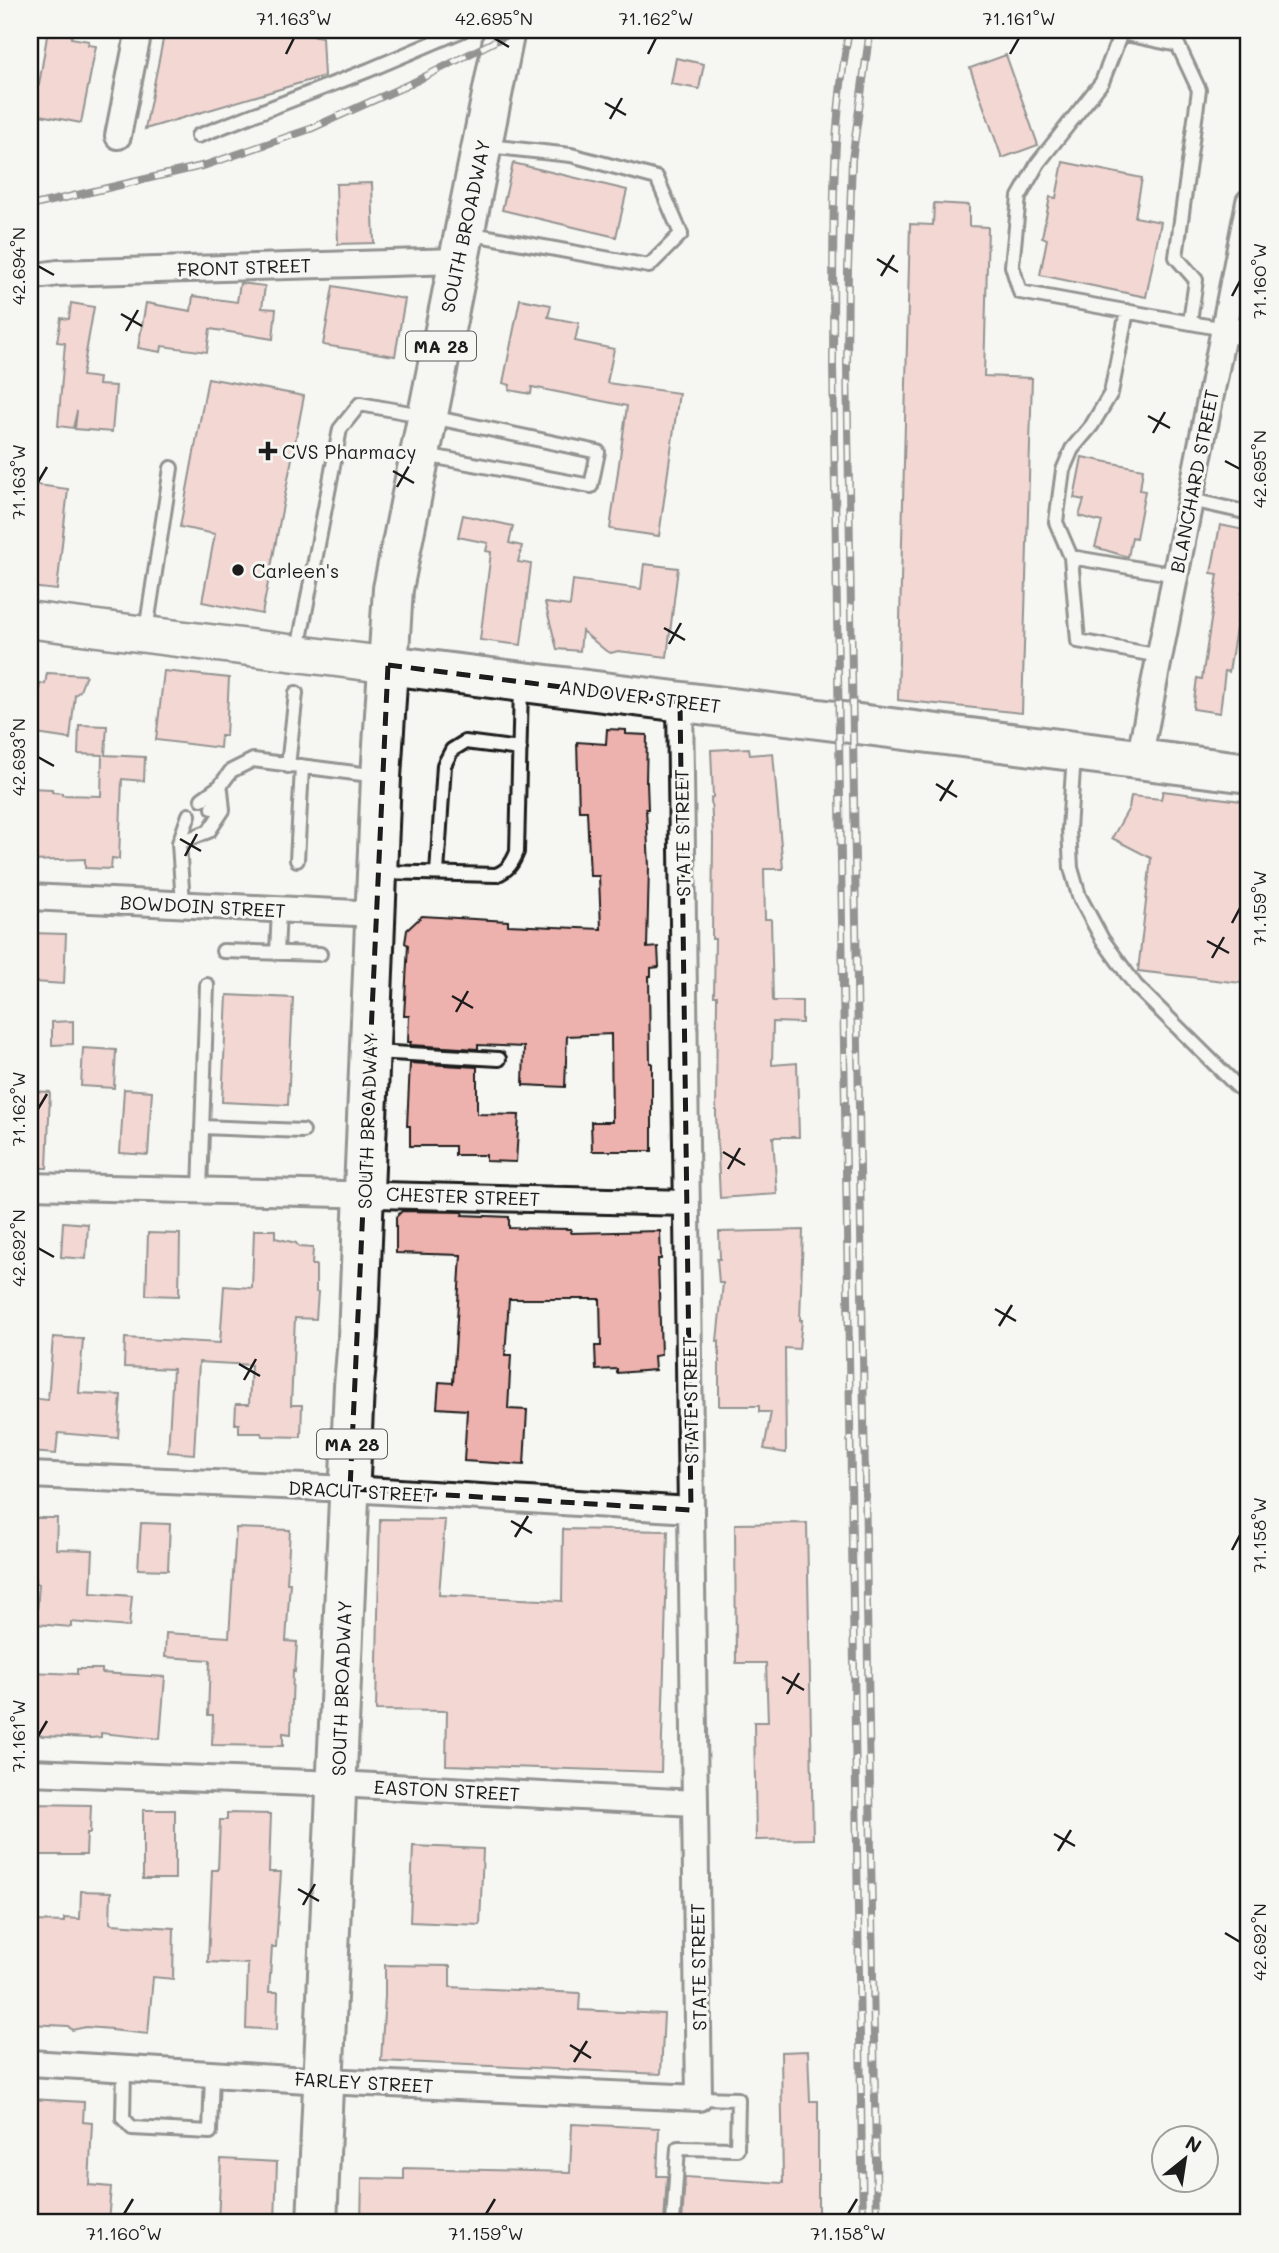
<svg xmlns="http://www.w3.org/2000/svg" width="1279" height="2253" viewBox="0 0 1279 2253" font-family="Mali,sans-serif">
	<rect width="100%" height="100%" fill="#f6f6f2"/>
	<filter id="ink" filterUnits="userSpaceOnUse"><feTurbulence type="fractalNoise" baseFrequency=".0143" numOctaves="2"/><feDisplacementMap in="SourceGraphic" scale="14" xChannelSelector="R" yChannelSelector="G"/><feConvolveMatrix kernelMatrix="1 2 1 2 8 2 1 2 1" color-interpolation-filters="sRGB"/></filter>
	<g filter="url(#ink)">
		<path fill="#eeb2ae" stroke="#1c1c1c" stroke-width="2" d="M48,30l24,4 -1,4 18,3 -1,4 8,1 -15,77 -51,-10v-30l9,2z
			M165,30h117l40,7 2,39 -179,53z
			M1006,55l32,90 -36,13 -32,-90z
			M676,58l28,6 -5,25 -28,-5z
			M1063,162l79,16 -7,39 26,5 -15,75 -106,-22 7,-36 -5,-2 8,-40 6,1z
			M513,163l114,27 -11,47 -114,-27z
			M372,183l2,60 -36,1 -2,-60z
			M934,203l35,2v21l19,1 -4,149 48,2 -10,335 -124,-13 12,-476 23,1z
			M240,283l25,3 -3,22 14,1 -3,30 -63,-10 -3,23 -45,-6 -1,6 -23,-4 8,-45 45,8 2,-15 44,6z
			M333,286l72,13 -10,57 -72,-11z
			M520,299l31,6 -3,12 31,6 -4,18 39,8 -7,34 72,10 -20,143 -49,-7 17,-123 -95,-19 -1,7 -22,-4 1,-5 -7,-2z
			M71,303l23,4 -12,69 17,2 -1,7 18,1 -4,46 -37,-3 2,-18 -4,17 -15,-2 7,-83 -8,-1 4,-24 8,1z
			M208,378l96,18 -42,218 -60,-12 13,-68 -35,-7z
			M1082,457l61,12 -3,21 5,1 -9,47 -4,-1 -4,20 -33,-10 7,-25 -23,-6 5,-16 -10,-2z
			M30,484l38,5 -11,101 -27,-3z
			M463,515l50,11 -4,17 13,3 -4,16 13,2 -10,81 -41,-5 11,-88 -5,-1 2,-8 -30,-6z
			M1220,525l29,6v39l-3,-1 -2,10 -15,93 -4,-1 -5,42 -27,-4 4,-31 5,1 16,-105 -7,-1z
			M644,564l34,4 -11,89 -49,-6 -7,2 -5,-2 -24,-20 -2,20 -23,-2 -12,-46 25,3 3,-26 68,9z
			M164,671l65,7 -3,58h-5l-1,12 -64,-8z
			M47,673l39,2 -6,16 -5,4 -5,44 -34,-5 4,-24 -4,-1 4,-26 5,1z
			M79,725l28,1 -2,29 40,2 -1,24 -22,-2 -3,80 -7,-1 -1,11 -26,-1v-9l-53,2 -2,-73 22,1v3l10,1v2l39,1 1,-41 -24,-1z
			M607,729l19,1v4l21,1 -1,47h1l1,27h-2l3,57 -2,82 11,-1 1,20 -8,1v8h-2l1,87h2v88h-60l-1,-29h21l-1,-88 -44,2 -2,51 -42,-2 1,-38 -46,-2v4l-68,-4 1,-3h-3l1,-26h-5l4,-71 -3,-2 2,-13 15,-14 86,5v4l93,4 -2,-53h-9l-3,-65h-8l-2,-69 29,2z
			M749,748l1,7 23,-2 10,116h-19l1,50h6l2,82h29v22l-29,-1 -1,43 25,-2 2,74h-26l4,57 -57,4 -4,-83 1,-119h-3l1,-57h-3l1,-102 -2,-39 2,-1 -2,-47z
			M1163,791l86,11v182l-111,-13 13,-113 -39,-20 17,-30 2,-12 30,3z
			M30,933l36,1 -2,50 -30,-2v-15h-4z
			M227,995l66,3 -5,107 -66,-3z
			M73,1021v23l-21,1v-23z
			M83,1048l33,2 -2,38 -33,-2z
			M410,1063l67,4v47l42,1 -3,47 -30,-1v-6h-31v-9h-45v-20h-3z
			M124,1089l28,2 -4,64 -28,-2z
			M30,1091l20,1 -3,76h-17z
			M402,1211l61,1 -1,3 47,2v11l62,1v4l89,-2 1,28h-3l3,96 -7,1 1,14 -38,3v-4l-21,1 -1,-24h6l-1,-47h-91l-4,56h6l-3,54 19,1 -3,55 -60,-4 3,-51 -30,-2 2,-26 14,1 8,-128 -65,-2v-36z
			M63,1222l25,2 -2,35 -25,-2z
			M254,1230h21v8l21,5 3,4 14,1 -1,17h4v27h2l-2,27 -21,-1 -4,87h11l-1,32 -39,-1 -1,-3h-22v-9h-4l1,-20h13l2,-39 -52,-3 -5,92 -26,-2 5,-83 -49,-2 1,-29 95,5 4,-57 28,2z
			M803,1230l-3,90h2l-3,29 -14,-1 1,105 -22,-4 7,-37h-12v-6h-40v-65h-2l6,-58h-4l-2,-24h3l-1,-27z
			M148,1233l32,1 -1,62 -33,-1z
			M53,1337l30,2 -4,54 42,2 -3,43 -60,-5 -2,21 -26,-2v-54l18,2z
			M31,1518h26l-1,31 37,1 -2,43 41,3 -3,31 -58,-5v5l-35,-3 3,-40 -3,-1v-4h-6z
			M380,1519l65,1 -6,75 123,6 1,-72 105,2 -7,241 -215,-7 1,-54 -71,-1z
			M141,1523l29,1 -2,46 -30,-1z
			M807,1523l6,316 -57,1 -2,-118h14l-2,-59h-30l-1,-139z
			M236,1528l54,2 -3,53h3l-4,58 11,1 -2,30 -2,-1 -2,63 -8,-1v13l-71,-1 1,-30h-5l2,-55 -45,-3 1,-24 63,4z
			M77,1669h25v4l63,4 -5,62 -59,-6v4l-10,1 -49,-2 -11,-6 -1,-58 47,2z
			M30,1804l61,1 -1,28h-3l-1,22h-56z
			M143,1810h32v69h-32z
			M227,1813l44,1 -2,58h12l-5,75h-4l-3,45h9l-1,38 -31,-2 2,-64 -40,-2 4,-92h6l2,-50h7z
			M413,1846l70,3 -3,76 -70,-3z
			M81,1891l30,1 -1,31 2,1 62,4 -1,51 -20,-2 -5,57 -37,-4v-1l-25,-2 -14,3 -4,-4 -38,-2v-70l4,-1 1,-32 29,1v-4l16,1z
			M385,1965l65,1v21l130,6 -1,17 85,4 -3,60 -280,-13 4,-65z
			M808,2051l2,50h8v122h-136l3,-46 98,6 -2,-131z
			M30,2099l54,3 -1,20 9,1 -3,62 22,2 -3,36h-78z
			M572,2124l87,4 -2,48h10l-3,47h-303l1,-45 42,1v-11l166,4z
			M221,2159l56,3 -2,61h-57z"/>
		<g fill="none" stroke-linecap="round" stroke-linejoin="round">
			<g stroke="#1c1c1c" stroke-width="18">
				<path id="service" d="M198,136l171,-66 94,-40
					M467,233l182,33 32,-32 -24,-56 -86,-23 -84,-9
					M1127,311l-16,82 -19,32 -20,24 -9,21 -7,52 15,35 7,84 82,15
					M1190,322l6,-42 -20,-23 23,-167 -21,-45 -57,-12 -19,49 -64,81 -19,34 -7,69 8,26 204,37
					M1191,500l58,13
					M1071,557l105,18
					M146,631l25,-163
					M298,650l42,-221 20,-25 67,12 171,36 -7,34 -166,-31
					M1074,755l-5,74 2,39 8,28 23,43 34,47 102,101 11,8
					M288,766l8,-73
					M202,799l18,-13
					M213,808l7,-22 11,-15 22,-11 125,16
					M179,843l30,-12 14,-21 -2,-20
					M297,860l5,-92
					M381,872l115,3c12,-5 16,-11 21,-23l4,-166
					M437,873l7,-108 8,-15 13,-8 55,7
					M183,904l-4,-61 10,-28
					M223,951l97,3
					M277,953l2,-44
					M374,1052l125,7
					M202,1127l101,4
					M200,1190l7,-205
					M124,2069l-1,49 9,10 78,4 2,-58
					M673,2223l5,-75 59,1 1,-50 -39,-1"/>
			</g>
			<g stroke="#1c1c1c" stroke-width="30">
				<path id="minor" d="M118,136l21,-106
					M30,277l28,-4 400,-12
					M1224,329l25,5
					M1139,760l110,-558
					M30,897l346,17
					M30,1186l657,17
					M30,1475l320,14 341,21
					M30,1772l307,12 358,19
					M30,2063l294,18 375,17 -19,-1396"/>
			</g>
			<g stroke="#1c1c1c" stroke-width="40">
				<path id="secondary" d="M30,620l358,45"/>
			</g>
			<g stroke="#1c1c1c" stroke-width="44">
				<path id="primary" d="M388,665l861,108
					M317,2223l37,-837 4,-48 23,-561 12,-188 112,-559"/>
			</g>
			<use href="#service" stroke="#f6f6f2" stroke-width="12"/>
			<use href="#minor" stroke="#f6f6f2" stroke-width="24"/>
			<use href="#secondary" stroke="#f6f6f2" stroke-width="35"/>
			<use href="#primary" stroke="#f6f6f2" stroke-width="38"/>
			<g stroke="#1c1c1c" stroke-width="8">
				<path id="rail" d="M849,30c-20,109 -15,223 -16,334l30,1859
					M870,30l-18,130 -4,108 -1,96 30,1859
					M30,206l176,-41 104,-36 102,-46 105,-53"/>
			</g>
			<use href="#rail" stroke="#f6f6f2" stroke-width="5" stroke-dasharray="16" stroke-linecap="butt"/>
		</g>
	</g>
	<path d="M0 0H1279V2253H0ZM388,665l292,37 11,808 -341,-21z" fill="#f6f6f2" fill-opacity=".55" fill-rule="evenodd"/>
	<path fill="none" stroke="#1c1c1c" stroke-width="5" stroke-dasharray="14 9" stroke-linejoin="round" d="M388,665l292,37 11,808 -341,-21z"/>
	<path fill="none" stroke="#1c1c1c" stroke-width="2.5" d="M494,38l15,9M286,54l8,-16M648,54l8,-16M1010,54l9,-16M605,103l21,12M610,119l12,-21M877,259l21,13M38,266l16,9M881,276l13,-21M1232,296l8,-15M121,314l21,12M126,331l12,-21M1148,416l22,12M1153,433l12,-21M1225,461l15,8M393,471l21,12M38,482l9,-15M397,487l12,-21M664,628l21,12M669,644l12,-21M38,757l16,9M936,784l21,13M940,801l13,-21M180,839l21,12M185,856l12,-22M1232,923l8,-15M1207,941l22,12M1212,958l12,-21M452,996l21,12M456,1012l12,-21M38,1109l9,-15M723,1152l22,13M728,1169l12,-21M38,1248l16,9M995,1309l21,12M999,1326l13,-21M239,1364l21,12M244,1380l12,-21M511,1521l21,12M515,1537l13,-21M1232,1550l8,-15M782,1677l22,13M787,1694l12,-21M38,1736l9,-15M1054,1834l21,12M1058,1851l13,-21M298,1889l21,12M303,1905l12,-21M1225,1933l15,9M570,2045l21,13M574,2062l13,-21M124,2214l9,-15M486,2214l9,-15M848,2214l9,-15"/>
	<g fill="#1c1c1c" stroke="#f6f6f2" stroke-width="2.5">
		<path d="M264.5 440.5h7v7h7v7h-7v7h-7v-7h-7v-7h7z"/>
		<circle cx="238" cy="570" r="7"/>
	</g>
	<g text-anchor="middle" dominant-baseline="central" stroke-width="6" stroke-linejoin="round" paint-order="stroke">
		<g fill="#f6f6f2" stroke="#5d5d5c" stroke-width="2">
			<rect x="406" y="331.5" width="70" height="29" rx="5"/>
			<rect x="317" y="1429.5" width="70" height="29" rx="5"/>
		</g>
		<g font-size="18" font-weight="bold" fill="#1c1c1c">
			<text x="441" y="346">MA 28</text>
			<text x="352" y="1444">MA 28</text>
		</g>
		<g font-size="19" fill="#1c1c1c" stroke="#f6f6f2">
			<text transform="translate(465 226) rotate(-78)">SOUTH BROADWAY</text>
			<text transform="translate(244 267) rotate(-2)">FRONT STREET</text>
			<text transform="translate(1194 481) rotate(-79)">BLANCHARD STREET</text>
			<text transform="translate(640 696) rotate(7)">ANDOVER STREET</text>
			<text transform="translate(682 833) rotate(-91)">STATE STREET</text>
			<text transform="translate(203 906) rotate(3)">BOWDOIN STREET</text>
			<text transform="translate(367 1121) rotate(-88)">SOUTH BROADWAY</text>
			<text transform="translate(463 1196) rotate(2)">CHESTER STREET</text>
			<text transform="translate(690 1400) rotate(-91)">STATE STREET</text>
			<text transform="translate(361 1491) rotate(3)">DRACUT STREET</text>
			<text transform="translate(341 1688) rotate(-88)">SOUTH BROADWAY</text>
			<text transform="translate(447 1790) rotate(3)">EASTON STREET</text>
			<text transform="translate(698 1967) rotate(-91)">STATE STREET</text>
			<text transform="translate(364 2082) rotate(3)">FARLEY STREET</text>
		</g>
		<g font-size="19" fill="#1c1c1c" stroke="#f6f6f2" text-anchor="start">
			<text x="282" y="451">CVS Pharmacy</text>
			<text x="252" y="570">Carleen's</text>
		</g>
	</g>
	<rect width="1279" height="2253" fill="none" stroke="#f6f6f2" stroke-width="77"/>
	<g transform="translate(1185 2159) rotate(30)"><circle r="33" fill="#f6f6f2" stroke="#9f9f9c" stroke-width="2"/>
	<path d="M0-5L12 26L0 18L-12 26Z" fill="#1c1c1c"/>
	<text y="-10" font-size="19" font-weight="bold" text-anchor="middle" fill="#1c1c1c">N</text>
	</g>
	<rect x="38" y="38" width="1202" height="2176" fill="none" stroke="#1c1c1c" stroke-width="2.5"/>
	<g font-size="18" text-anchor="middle" fill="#1c1c1c">
		<text x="294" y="25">71.163°W</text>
		<text x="494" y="25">42.695°N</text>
		<text x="656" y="25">71.162°W</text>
		<text x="1019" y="25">71.161°W</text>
		<text transform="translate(19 266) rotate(-90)" y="6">42.694°N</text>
		<text transform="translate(1260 281) rotate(-90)" y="6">71.160°W</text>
		<text transform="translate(1260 469) rotate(-90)" y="6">42.695°N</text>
		<text transform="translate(19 482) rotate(-90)" y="6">71.163°W</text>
		<text transform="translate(19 757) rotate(-90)" y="6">42.693°N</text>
		<text transform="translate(1260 908) rotate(-90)" y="6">71.159°W</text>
		<text transform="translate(19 1109) rotate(-90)" y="6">71.162°W</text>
		<text transform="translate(19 1248) rotate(-90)" y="6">42.692°N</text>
		<text transform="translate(1260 1535) rotate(-90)" y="6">71.158°W</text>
		<text transform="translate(19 1736) rotate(-90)" y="6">71.161°W</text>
		<text transform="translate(1260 1942) rotate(-90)" y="6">42.692°N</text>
		<text x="124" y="2240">71.160°W</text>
		<text x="486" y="2240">71.159°W</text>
		<text x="848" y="2240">71.158°W</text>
	</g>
</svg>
